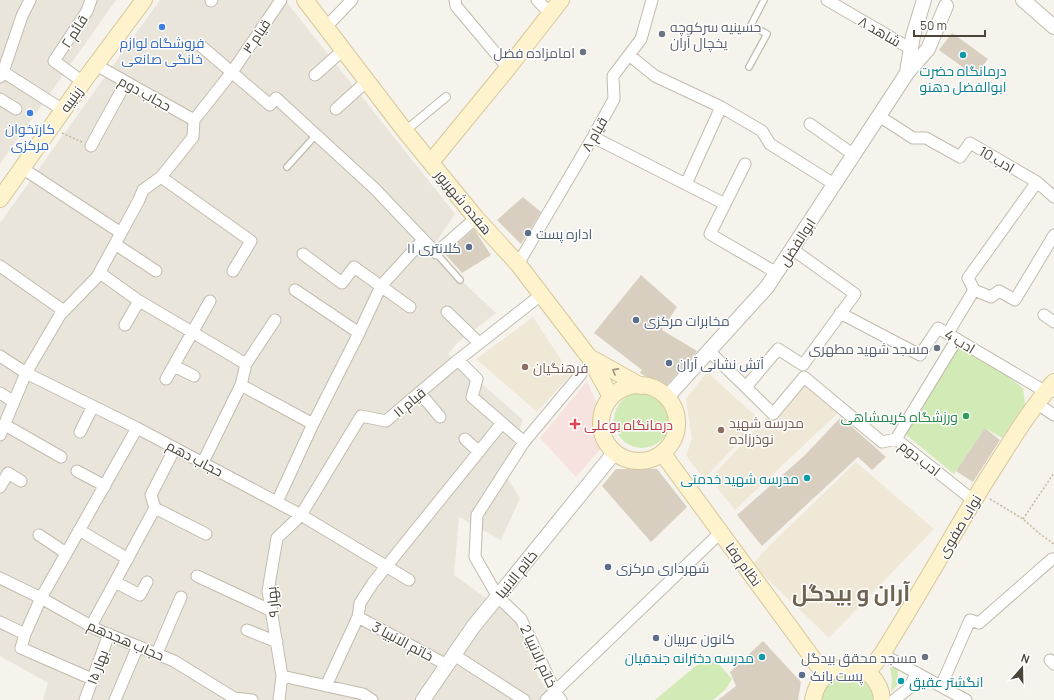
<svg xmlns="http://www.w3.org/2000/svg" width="1054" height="700" viewBox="0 0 1054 700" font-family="Manrope,Cairo,sans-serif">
	<rect width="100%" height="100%" fill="#f6f3ec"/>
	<path fill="#eae5da" d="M0,0h116l-116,164z
		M160,0h125l170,214 -25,37 66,62 -39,30 -9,11 75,66 -19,53 16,25 -19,42 -42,-23 -5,58 61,44 25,61 14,20h-511l5,-17 -48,-27v-433z"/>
	<path fill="#efe8d6" d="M533,317l38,58 -34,37 -61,-53z
		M707,372l53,48 -56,59 -18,-23 6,-17 -6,-40z
		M805,386l33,27 -103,97 -25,-31 57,-62 9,4z
		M856,462l78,67 -105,109 -76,-73 9,-12z"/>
	<path fill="#f6e3e0" d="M587,381l12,27v23l3,16 -26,30 -36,-39z"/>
	<path fill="#d2eab5" d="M957,346l47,28 19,14 2,16 -23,34 -17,-10 -31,46 -50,-41z
		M614 420a28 28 0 1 1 56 0a28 28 0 1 1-56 0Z
		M704,659l14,4 14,16 -6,10 -13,11h-58z
		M890,667l8,2v15l-7,8 1,-13z
		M853,674l17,9 7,17h-55l2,-10 9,-12z"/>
	<path fill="#d8cfc1" d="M952,33l36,26 -13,17 -36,-26z
		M523,197l18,15 -20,32 -24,-24z
		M474,229l17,26 -29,18 -17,-19z
		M641,275l36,32 -15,23 35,21 -33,37 -24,-15 2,-3 -48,-37z
		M841,417l45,40 -14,13 -14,-13 -96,89 -25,-31 67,-59z
		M985,428l15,12 -27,42 -17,-11z
		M616,469h41l30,38 -36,35 -49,-56z
		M763,641l38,41 -3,18h-80l18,-14 -6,-14z"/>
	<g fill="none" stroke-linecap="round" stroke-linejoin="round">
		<g stroke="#c2bbae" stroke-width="8">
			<path id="service" d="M749,67l18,-33 -16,-9 13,-25
				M287,167l29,-32
				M436,253l24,27"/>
		</g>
		<g stroke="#c2bbae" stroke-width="10">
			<path id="pedestrian" d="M405,131l41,-34"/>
		</g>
		<g stroke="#c2bbae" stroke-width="13">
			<path id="minor" d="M455,0l1,6 52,62
				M537,0l14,14
				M827,0l84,49
				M211,1l1,-1
				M326,27l26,-27
				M201,46l69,59 6,-7 99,91 61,64 40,-35
				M629,55l26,21 66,31 41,24 8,13 64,40
				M96,65l98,55
				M0,70l63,40
				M315,75l27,-24
				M0,77l3,-5 19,-56 8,-16
				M83,82l-29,-21 33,-50 4,-11
				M0,99l16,10
				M336,109l31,-28
				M879,116l34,22h13l34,19 10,-14 67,39 17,15
				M810,124l44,31
				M593,137l132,67
				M91,146l35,-64
				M745,164l-35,70 67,39
				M22,168l99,65
				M161,177l90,64 -18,30
				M686,184l35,-77
				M115,244l41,27
				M303,254l39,29 12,-16 56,40
				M518,264l75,-127 21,-38 -1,-23 28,-37 11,-39
				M0,266l64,45
				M100,273l39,28 -14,24
				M295,290l64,43
				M974,290l17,7 8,-6 16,9 39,-65
				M136,299l110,65
				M447,312l32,31
				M840,313l80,42 18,-27 108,64 7,-1
				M1044,315l10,7
				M948,333l26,-43 -6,-12 69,-96
				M709,351l64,63 31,-37 78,65 14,-3 78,62
				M0,356l26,17 111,55 164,87 108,65
				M458,360l19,19 -5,18 52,45
				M174,366l20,10
				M166,379l44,-78
				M241,385l72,39
				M746,387l32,-38 25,16 52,-71 -63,-45
				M0,393l14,9
				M420,393l20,24
				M1036,403l18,12
				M5,425l56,32
				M80,432l13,-26
				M0,435l26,-62 34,-58 37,-38 42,-77 4,-10 18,-13 32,-40 1,-17 38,-48 49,-72
				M465,439l14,13
				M896,439l61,-100
				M203,462l38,-77 5,-21 29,-44
				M77,471l28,15
				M0,487l8,-14 13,8
				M277,502l36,-78 46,-91 22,-47 42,-46
				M155,508l-4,-13 24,-47
				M79,530l49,29
				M39,535l27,18
				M197,576l75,35
				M0,578l41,20 57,32 76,31 60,37 18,2
				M115,582l25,13 7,-13
				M358,617l89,48
				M0,622l25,12 -4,14 71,31
				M91,626l64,-118 51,26
				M247,630l30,12
				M25,634l16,-36 96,-170
				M157,653l24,-56
				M882,654l84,46
				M454,655l70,45
				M1050,660l4,4
				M282,676l81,18 9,6
				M326,686l32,-69 2,-14 13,-20 129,-160
				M941,686l29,-66 9,3 73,-64h2
				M85,700l24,-66
				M115,700l23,-54
				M279,700l3,-24 -14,-85 9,-53 24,-23 60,-99 25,5 72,-61 83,-65
				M546,700l175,-168
				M561,700l-6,-9 -34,-72 -23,-22 -23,-40 2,-42 47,-73 57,-68
				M894,700l14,-11 9,-16"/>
		</g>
		<g stroke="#c2bbae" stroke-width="16">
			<path id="tertiary" d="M1023,0l31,27
				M907,72l6,-36 11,-36
				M667,397l100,-110 140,-214 21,-24 18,-43
				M423,700l50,-73 141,-174"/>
		</g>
		<g stroke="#d6c79b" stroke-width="18">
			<path id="secondary" d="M305,0l100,131 71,87 42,46 71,93 52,29
				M431,162l77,-94 53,-68
				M0,199l83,-117 61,-82
				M589,357l22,40
				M601 423a38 38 0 1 1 76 0a38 38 0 1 1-76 0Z
				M663,454l162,221
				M867,673l15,-19c35,-56 68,-115 103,-172 22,-34 42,-69 69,-100
				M813,700c8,-46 66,-42 69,0"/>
		</g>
		<path stroke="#c4b79f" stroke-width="1.5" stroke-dasharray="2 2" stroke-linecap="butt" d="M62,133l20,9
			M990,499l33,20 17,15 14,10
			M1023,519l31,-46"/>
		<use href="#service" stroke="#fff" stroke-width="5.5"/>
		<use href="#pedestrian" stroke="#fff" stroke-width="8"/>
		<use href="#minor" stroke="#fff" stroke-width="11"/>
		<use href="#tertiary" stroke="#fff" stroke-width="14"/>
		<use href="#secondary" stroke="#fff3cd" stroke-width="16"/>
	</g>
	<defs><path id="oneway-chevron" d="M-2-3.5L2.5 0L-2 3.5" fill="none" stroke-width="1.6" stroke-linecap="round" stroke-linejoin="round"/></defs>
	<use stroke="#9c937c" href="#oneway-chevron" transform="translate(615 371) rotate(-151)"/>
	<g fill="#3f7fe0" stroke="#fff" stroke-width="1.5">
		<circle cx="162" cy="27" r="4"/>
		<circle cx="30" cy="113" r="4"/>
	</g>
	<g fill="#6b7280" stroke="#fff" stroke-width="1.5">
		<circle cx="662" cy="34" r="4"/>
		<circle cx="583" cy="52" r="4"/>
		<circle cx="937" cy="348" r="4"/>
		<circle cx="925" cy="657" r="4"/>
	</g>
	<g fill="#0f9aa8" stroke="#fff" stroke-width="1.5">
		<circle cx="963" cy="55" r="4"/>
		<circle cx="807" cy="478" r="4"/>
		<circle cx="762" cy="657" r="4"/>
		<circle cx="901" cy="681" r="4"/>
	</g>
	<g fill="#5c6f8a" stroke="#fff" stroke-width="1.5">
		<circle cx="528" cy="233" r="4"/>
		<circle cx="469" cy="247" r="4"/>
		<circle cx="636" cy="320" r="4"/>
		<circle cx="669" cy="363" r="4"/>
		<circle cx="608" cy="567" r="4"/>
		<circle cx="656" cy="638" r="4"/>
		<circle cx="802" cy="675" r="4"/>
	</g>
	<g fill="#8d6e63" stroke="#fff" stroke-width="1.5">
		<circle cx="525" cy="367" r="4"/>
		<circle cx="721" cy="430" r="4"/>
	</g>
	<circle fill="#2e9e5b" stroke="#fff" stroke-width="1.5" cx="966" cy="416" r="4"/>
	<path fill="#e0444e" stroke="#fff" stroke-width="1.5" d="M573 418h4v4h4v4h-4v4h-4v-4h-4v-4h4z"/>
	<g text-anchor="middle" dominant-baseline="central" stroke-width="3" stroke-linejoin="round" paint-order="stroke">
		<g font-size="14" fill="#5b616d" stroke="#fff" text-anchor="end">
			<text x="670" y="26" text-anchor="start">حسینیه سرکوچه<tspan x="670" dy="16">یخچال آران</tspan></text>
			<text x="575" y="52">امامزاده فضل</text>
			<text x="929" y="348">مسجد شهید مطهری</text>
			<text x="917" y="657">مسجد محقق بیدگل</text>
		</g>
		<g font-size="14" fill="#4b4439" stroke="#fff">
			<text transform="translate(74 31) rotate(-57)">قائم ۲</text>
			<text transform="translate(880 31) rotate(30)">شاهد ۸</text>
			<text transform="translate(256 36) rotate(-56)">قیام ۳</text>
			<text transform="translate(145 93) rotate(29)">حجاب دوم</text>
			<text transform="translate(71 99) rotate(-54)">زینبیه</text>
			<text transform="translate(594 134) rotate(-60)">قیام ۸</text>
			<text transform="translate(997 159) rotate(30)">ادب 10</text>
			<text transform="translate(464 202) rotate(50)">هفده شهریور</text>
			<text transform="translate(797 242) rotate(-57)">ابوالفضل</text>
			<text transform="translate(960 341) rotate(31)">ادب 4</text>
			<text transform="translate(409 402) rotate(-40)">قیام ۱۱</text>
			<text transform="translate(195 458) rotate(28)">حجاب دهم</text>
			<text transform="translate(920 458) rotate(38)">ادب دوم</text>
			<text transform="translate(959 526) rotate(-59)">نواب صفوی</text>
			<text transform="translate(744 564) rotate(54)">نظام وفا</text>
			<text transform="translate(516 574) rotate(-51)">خاتم الانبیا</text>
			<text transform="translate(272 602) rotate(-96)">بهار ۹</text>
			<text transform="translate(126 640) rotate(23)">حجاب هجدهم</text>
			<text transform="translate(403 641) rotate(28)">خاتم الانبیا 3</text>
			<text transform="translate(539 656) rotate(65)">خاتم الانبیا 2</text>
			<text transform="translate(97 667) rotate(-69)">بهار ۱۵</text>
		</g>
		<g font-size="14" fill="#366cbe" stroke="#fff">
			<text x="162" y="42">فروشگاه لوازم<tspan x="162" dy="16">خانگی صانعی</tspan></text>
			<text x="30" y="128">کارتخوان<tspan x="30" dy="16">مرکزی</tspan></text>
		</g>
		<g font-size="14" fill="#0d838f" stroke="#fff" text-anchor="end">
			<text x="963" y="70" text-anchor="middle">درمانگاه حضرت<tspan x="963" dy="16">ابوالفضل دهنو</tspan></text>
			<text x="799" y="478">مدرسه شهید خدمتی</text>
			<text x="754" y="657">مدرسه دخترانه جندقیان</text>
			<text x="909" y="681" text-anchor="start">انگشتر عقیق</text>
		</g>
		<g font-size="14" fill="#4e5e75" stroke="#fff" text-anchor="start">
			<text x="536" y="233">اداره پست</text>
			<text x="461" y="247" text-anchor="end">کلانتری ۱۱</text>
			<text x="644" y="320">مخابرات مرکزی</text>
			<text x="677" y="363">آتش نشانی آران</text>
			<text x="616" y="567">شهرداری مرکزی</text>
			<text x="664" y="638">کانون عربیان</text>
			<text x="810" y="675">پست بانک</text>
		</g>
		<g font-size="14" fill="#785e54" stroke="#fff" text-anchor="start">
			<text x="533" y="367">فرهنگیان</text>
			<text x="729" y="422">مدرسه شهید<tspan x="729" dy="16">نوذرزاده</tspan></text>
		</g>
		<g font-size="14" fill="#27864d" stroke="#fff" text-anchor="end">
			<text x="958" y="416">ورزشگاه کریمشاهی</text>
		</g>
		<g font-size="14" fill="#be3a42" stroke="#fff" text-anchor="start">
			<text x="584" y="424">درمانگاه بوعلی</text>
		</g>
		<g font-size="22" font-weight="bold" fill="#6e6250" stroke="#fff">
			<text x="851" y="593">آران و بیدگل</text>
		</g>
	</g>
	<g transform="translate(1022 668) rotate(20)" stroke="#ffffff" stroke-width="3" paint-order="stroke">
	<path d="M0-3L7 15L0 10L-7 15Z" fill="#4b4439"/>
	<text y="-6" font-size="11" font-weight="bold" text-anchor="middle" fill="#4b4439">N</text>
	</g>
	<path d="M914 30v6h71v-6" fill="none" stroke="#4b4439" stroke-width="2"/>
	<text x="920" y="30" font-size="12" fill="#4b4439" stroke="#ffffff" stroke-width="3" paint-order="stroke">50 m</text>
</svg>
